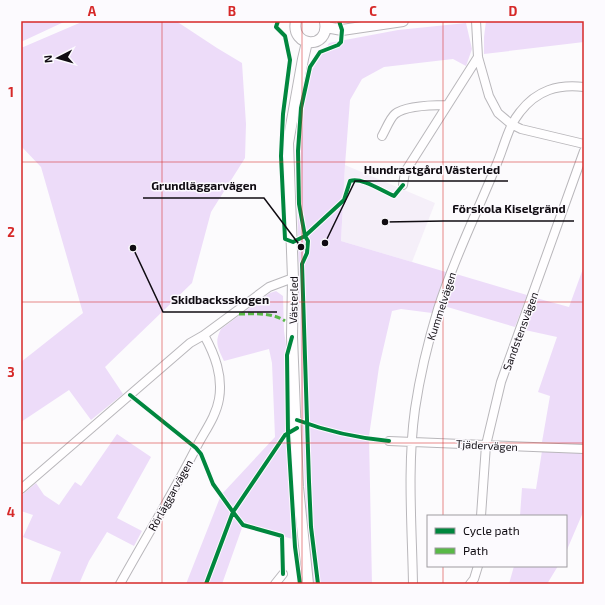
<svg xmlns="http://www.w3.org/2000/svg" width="605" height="605" viewBox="0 0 605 605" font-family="'Exo 2',sans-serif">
	<rect width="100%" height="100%" fill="#fcfbfd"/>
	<path fill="#f5eff9" d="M345,165l90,38 -23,59 -71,-21z"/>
	<path fill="#eddcf9" d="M21,21h45l-45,21z
		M84,21h92l41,27 25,15 4,61 -1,34 -34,54 -19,71 -87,84 18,27 -32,26 -22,-30 -48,32v-60l62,-49 -42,-146 -20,-21v-98z
		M486,21h98v21l-100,12v-17z
		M466,23l6,26 -6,17 -13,-7 -69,8 -22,12 -12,21 -5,65 -4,76 105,31 -14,41 -31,-4 -9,2 -13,56 -10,69 3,148h-61l-2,-12 -6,-130 -7,-290 12,-76 21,-33 69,-13z
		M584,266v178l-42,-2 8,-46 -12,-4 19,-55 -32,-7 11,-32 33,9z
		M456,274l71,21 -12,32 -71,-21z
		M276,291l7,5 1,35 13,89 6,122 -60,-17 -21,59h-36l35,-89 54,-58 -3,-74 -3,-14 -45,12c-6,-13 -10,-19 -3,-32l49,-36z
		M117,434l34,23 -34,61 25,13 -8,15 -27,-14 -18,29 -10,23h-30l12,-32 -38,-15 10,-22 -12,-4v-15l15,-13 8,12 15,10 16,-23 6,4z
		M542,451l42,2v57l-18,42v-36h-46l2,-28 14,1z
		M514,566h44l-11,18h-38z"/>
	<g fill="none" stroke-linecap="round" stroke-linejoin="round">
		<g stroke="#b9b7bb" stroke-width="10">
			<path id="minor" d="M476,21l2,36 11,39 9,17 13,11 10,5 63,15
				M382,136c4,-7 8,-18 13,-22 10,-8 39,-9 52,-9
				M403,185l2,-13 73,-115
				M389,441l195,8
				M21,489l169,-146 14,-8 65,-48 24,-9
				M481,516l5,-71 15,-63 83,-231
				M120,584c25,-45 52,-89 76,-136 8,-16 20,-31 23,-49 4,-23 -4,-44 -15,-64
				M275,584l8,-10
				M413,584c-1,-58 -6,-117 2,-175 5,-34 13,-67 23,-100 14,-45 35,-88 53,-131 4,-10 8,-19 11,-28 5,-14 9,-27 18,-38 17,-22 38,-28 64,-25
				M470,584l4,-5 4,-13"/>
		</g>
		<g stroke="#b9b7bb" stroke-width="12">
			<path id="tertiary" d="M296,21c-6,27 34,29 29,1
				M326,27l16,3 61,-9
				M307,42l-4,17 -15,84 5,135 -1,59 6,150 10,97"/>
		</g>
		<use href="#minor" stroke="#fffeff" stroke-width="8"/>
		<use href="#tertiary" stroke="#fffeff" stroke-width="10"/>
		<path stroke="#58b947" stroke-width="3" stroke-dasharray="6 3" stroke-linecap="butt" d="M239,314c16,0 32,-2 46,7"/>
		<g stroke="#fcfafe" stroke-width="6">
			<path id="cycleway" d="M278,21l-2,6 9,9 5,24 -7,54 -2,42 4,83 8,3 12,-6 39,-36 6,-19c12,-4 32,10 44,15l9,-11
				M292,337l-5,18 1,78 7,114 5,37
				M130,395l66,53 5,6 12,30 20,28 10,13 39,11 1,38
				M297,420c29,11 61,18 92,21
				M206,584l27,-72 52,-77 12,-7
				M318,584l-7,-57 -2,-45 -7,-218 5,-11 1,-12 -3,-5 -6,-32 -1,-53 3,-43 9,-41 10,-15 18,-7 3,-3 1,-12 -3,-9"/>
		</g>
		<use href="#cycleway" stroke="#00873e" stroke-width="4"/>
	</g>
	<path fill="none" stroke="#d62828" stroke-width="1" stroke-opacity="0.55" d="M162,21v563M302,21v563M443,21v495M21,162h563M21,302h563M21,443h563M443,566v18"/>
	<g text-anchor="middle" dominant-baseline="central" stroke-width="3" stroke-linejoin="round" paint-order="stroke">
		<g font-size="11" fill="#100c12" stroke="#fcfafe">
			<text transform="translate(293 300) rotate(-89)">Västerled</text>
			<text transform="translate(441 306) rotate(-72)">Kummelvägen</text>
			<text transform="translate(520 331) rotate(-70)">Sandstensvägen</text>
			<text transform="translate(487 445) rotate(3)">Tjädervägen</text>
			<text transform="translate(170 495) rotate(-61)">Rörläggarvägen</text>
		</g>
	</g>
	<path fill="none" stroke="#100c12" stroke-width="1.5" d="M325 243L355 181H508M301 247L264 198H143M385 222L444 221H574M133 248L163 312H277"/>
	<g fill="#100c12" stroke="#fcfafe" stroke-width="1.5">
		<circle cx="325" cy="243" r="4"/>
		<circle cx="301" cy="247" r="4"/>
		<circle cx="385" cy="222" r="4"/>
		<circle cx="133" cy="248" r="4"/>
	</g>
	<g font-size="12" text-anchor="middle" font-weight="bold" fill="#100c12" stroke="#fcfafe" stroke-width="3" stroke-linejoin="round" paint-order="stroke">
		<text x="432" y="174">Hundrastgård Västerled</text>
		<text x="204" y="190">Grundläggarvägen</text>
		<text x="509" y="213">Förskola Kiselgränd</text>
		<text x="220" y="304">Skidbacksskogen</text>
	</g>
	<rect width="605" height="605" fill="none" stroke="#fcfafe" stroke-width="44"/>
	<rect x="427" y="515" width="140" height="52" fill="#fcfafe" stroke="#9e9ba0"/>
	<rect x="435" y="528" width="20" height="6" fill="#00873e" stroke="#9e9ba0"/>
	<text x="463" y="535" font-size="12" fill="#100c12">Cycle path</text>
	<rect x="435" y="548" width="20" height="6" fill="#58b947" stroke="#9e9ba0"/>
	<text x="463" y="555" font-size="12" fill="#100c12">Path</text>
	<g transform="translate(58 58) rotate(264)" stroke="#fcfafe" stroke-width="3" paint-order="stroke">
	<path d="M0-3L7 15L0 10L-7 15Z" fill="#100c12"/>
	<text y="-6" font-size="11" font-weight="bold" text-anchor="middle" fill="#100c12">N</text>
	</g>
	<rect x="22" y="22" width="561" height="561" fill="none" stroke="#d62828" stroke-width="1.5"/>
	<g font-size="13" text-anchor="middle" font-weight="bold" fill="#d62828">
		<text x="92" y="16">A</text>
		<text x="232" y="16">B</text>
		<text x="373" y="16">C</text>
		<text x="513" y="16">D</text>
		<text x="11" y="97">1</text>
		<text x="11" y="237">2</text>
		<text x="11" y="377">3</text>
		<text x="11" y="517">4</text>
	</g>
</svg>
